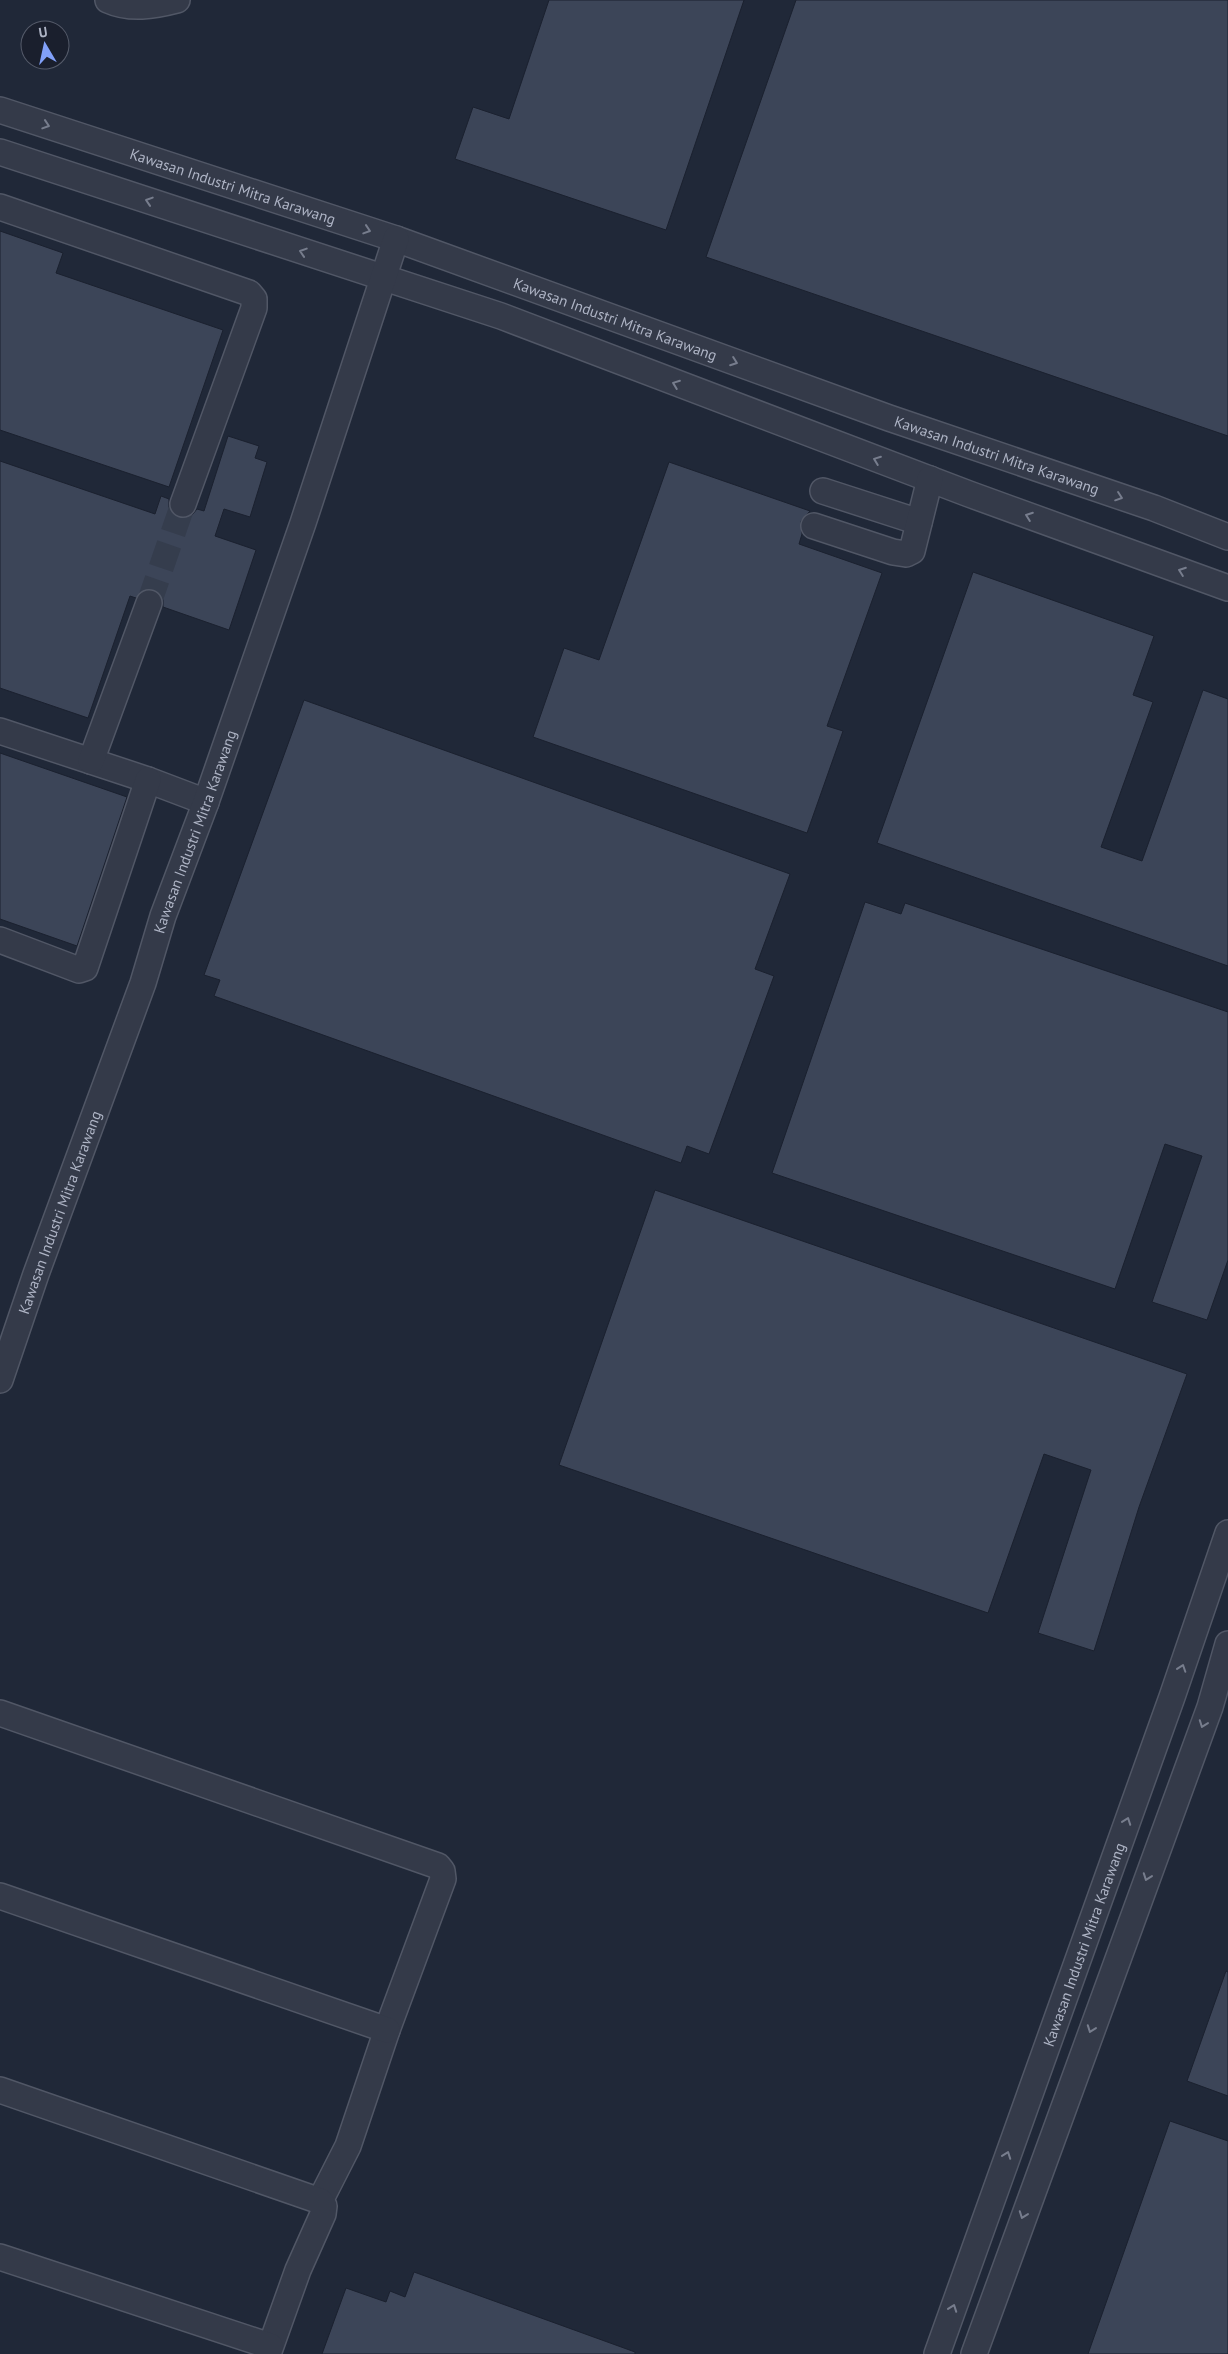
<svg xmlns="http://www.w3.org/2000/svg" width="1228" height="2354" viewBox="0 0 1228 2354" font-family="'PT Sans',sans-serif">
	<rect width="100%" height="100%" fill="#202838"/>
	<path fill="#3c4558" stroke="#1b212f" d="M549,0h195l-78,230 -211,-71 18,-52 36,12z
		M796,0h432v436l-522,-179z
		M0,231l63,22 -7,20 167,57 -54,157 -169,-57z
		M228,436l31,10 -4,12 12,4 -17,55 -26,-8 -9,27 41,14 -27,80 -66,-23v-7l-3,-7 -7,-4h-7l-10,9 -6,-2 -42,122 -88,-30v-227l155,53 6,-18 8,3v8l3,7 13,4 7,-3 5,-6 7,2z
		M669,462l141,49 -9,10 1,13 -3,10 83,29 -55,153 16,5 -36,102 -274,-96 31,-89 35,12z
		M973,572l181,64 -21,59 20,7 -52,145 41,14 61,-171 25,9v267l-351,-123z
		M304,700l486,174 -35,95 19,7 -65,178 -22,-8 -6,17 -467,-167 6,-16 -16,-5z
		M0,753l127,44 -50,149 -77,-27z
		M865,902l36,12 4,-11 323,109v248l-21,60 -55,-18 50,-146 -37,-12 -50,145 -343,-116z
		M655,1190l532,184 -48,133 -45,144 -56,-18 53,-163 -47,-16 -56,159 -429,-148z
		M1226,1971l2,1v124l-41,-15z
		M1170,2121l58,20v213h-140z
		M414,2272l221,80v2h-313l24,-66 40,14 4,-11 15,6z"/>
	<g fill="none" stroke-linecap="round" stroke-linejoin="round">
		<path stroke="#353d4d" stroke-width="25" stroke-dasharray="25 12" stroke-linecap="butt" d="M149,603l34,-99"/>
		<g stroke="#515766" stroke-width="28">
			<g id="minor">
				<path d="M108,0c22,10 46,6 69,0"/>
				<path id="s1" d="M0,110l396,129 493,179 265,90 74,29"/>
				<path d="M0,152l501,164 468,178 259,94"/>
				<path d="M0,207l249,86 5,6v9l-71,196"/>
				<path d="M823,491l96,31"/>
				<path d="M814,526l79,26 13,2 6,-3 18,-72"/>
				<path d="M0,731l148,49 58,22"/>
				<path d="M91,761l58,-158"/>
				<path d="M0,940l79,30 6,-2 63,-188"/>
				<path id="s2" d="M0,1380l36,-106 107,-291 20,-67 43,-114 97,-279 93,-284"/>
				<path d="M0,1713l438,153 4,5 1,8 -56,151 -39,116 -28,55"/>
				<path d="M0,1896l387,134"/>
				<path d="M0,2090l320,111 4,5 -1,8 -25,56 -30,84"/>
				<path d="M0,2257l270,89"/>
				<path id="s3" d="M937,2354l235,-657 56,-164"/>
				<path d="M974,2354l236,-647 18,-63"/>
			</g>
		</g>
		<use href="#minor" stroke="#343a49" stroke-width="25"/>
	</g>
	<defs><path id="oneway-chevron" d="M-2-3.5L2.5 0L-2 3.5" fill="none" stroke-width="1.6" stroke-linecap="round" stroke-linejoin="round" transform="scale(1.25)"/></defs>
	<g stroke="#777d8d">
		<use href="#oneway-chevron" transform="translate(46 125) rotate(18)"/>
		<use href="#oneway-chevron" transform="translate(149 201) rotate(-162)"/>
		<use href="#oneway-chevron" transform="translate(367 230) rotate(18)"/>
		<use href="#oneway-chevron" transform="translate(303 252) rotate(-162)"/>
		<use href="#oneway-chevron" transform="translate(734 362) rotate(20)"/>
		<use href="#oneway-chevron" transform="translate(676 384) rotate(-159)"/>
		<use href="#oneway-chevron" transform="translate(877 460) rotate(-159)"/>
		<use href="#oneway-chevron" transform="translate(1119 497) rotate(19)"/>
		<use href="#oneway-chevron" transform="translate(1029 516) rotate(-160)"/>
		<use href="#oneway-chevron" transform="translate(1182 571) rotate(-160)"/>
		<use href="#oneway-chevron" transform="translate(1182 1668) rotate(-71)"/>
		<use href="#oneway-chevron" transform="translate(1203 1724) rotate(110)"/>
		<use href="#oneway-chevron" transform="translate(1127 1821) rotate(-70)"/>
		<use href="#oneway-chevron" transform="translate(1147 1877) rotate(110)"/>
		<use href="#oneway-chevron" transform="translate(1091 2029) rotate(110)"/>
		<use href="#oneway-chevron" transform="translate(1007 2155) rotate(-70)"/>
		<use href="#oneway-chevron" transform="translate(1023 2215) rotate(110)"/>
		<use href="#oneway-chevron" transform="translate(953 2308) rotate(-70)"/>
	</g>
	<g text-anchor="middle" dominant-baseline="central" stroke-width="5" stroke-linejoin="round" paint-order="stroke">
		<g font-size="15" fill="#aeb4c5" stroke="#1a1f2d">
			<text stroke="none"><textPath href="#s1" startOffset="245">Kawasan Industri Mitra Karawang</textPath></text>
			<text stroke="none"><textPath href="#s1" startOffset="650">Kawasan Industri Mitra Karawang</textPath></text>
			<text stroke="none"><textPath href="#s1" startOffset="1055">Kawasan Industri Mitra Karawang</textPath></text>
			<text stroke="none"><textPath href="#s2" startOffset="582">Kawasan Industri Mitra Karawang</textPath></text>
			<text stroke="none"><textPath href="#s2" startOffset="178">Kawasan Industri Mitra Karawang</textPath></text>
			<text stroke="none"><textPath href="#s3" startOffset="435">Kawasan Industri Mitra Karawang</textPath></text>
		</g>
	</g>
	<g transform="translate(45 45) rotate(351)"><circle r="24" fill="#1a1f2d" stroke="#555b6a"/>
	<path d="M0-4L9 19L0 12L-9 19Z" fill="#81a0f8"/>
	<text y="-8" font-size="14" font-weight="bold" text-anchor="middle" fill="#aeb4c5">U</text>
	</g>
</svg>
